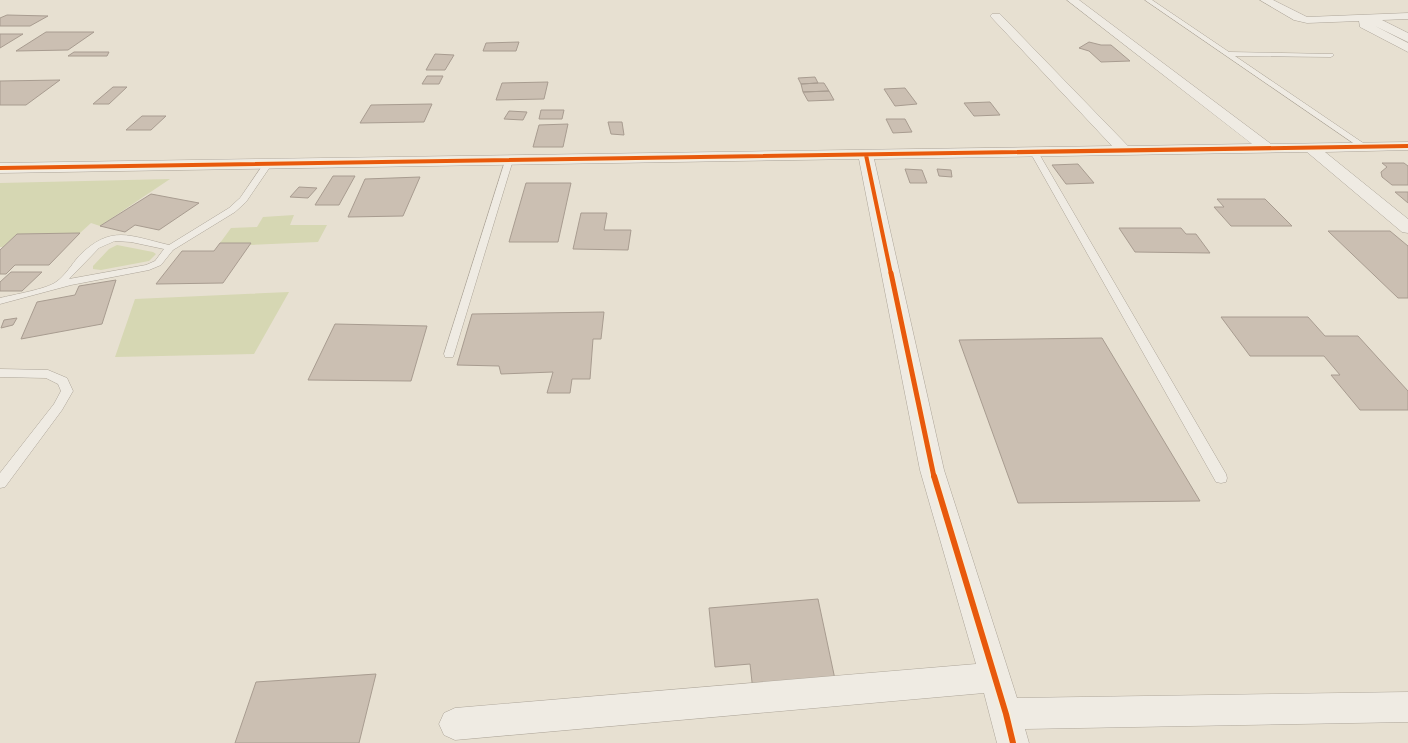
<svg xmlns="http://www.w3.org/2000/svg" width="1408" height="743" viewBox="0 0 1408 743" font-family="'Roboto Serif',serif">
	<rect width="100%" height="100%" fill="#e7e0d1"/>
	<path fill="#d6d7b3" d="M170,179l-70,47 -9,-3 -11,10 -63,1 -14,13h-3v-64z
		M294,215l-4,10h37l-9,17 -69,3 2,-2h-31l11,-15 26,-1 6,-10z
		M117,245l36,7 3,2 -7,7 -48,9 -8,-1v-3l16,-17z
		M289,292l-35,62 -139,3 20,-58z"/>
	<path fill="#cbbfb2" stroke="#a89c90" d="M7,15l41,1 -18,10h-30v-8z
		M46,32h48l-26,18 -52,1z
		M0,34h23l-23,14z
		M519,42l-3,9h-33l3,-8z
		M1089,42l12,3h10l19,16 -29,1 -12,-11 -10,-3z
		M74,52h35l-2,4h-39z
		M435,54l19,1 -9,15h-19z
		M427,76h16l-4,8h-17z
		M815,77l3,6 -17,1 -3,-6z
		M60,80l-34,25h-26v-24z
		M548,82l-4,17 -48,1 6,-17z
		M818,83h6l5,8 -26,1 -2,-8z
		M113,87h14l-18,17h-16z
		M905,88l12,16 -22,2 -11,-17z
		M829,91l5,9 -26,1 -5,-9z
		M990,102l10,13 -26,1 -10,-13z
		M432,104l-8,18 -64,1 11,-18z
		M541,110h23l-2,9h-23z
		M509,111l18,1 -4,8 -19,-1z
		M142,116h24l-15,14h-25z
		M886,119h19l7,13 -19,1z
		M608,122h14l2,13 -13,-1z
		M568,124l-5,23h-30l6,-22z
		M1382,163h22l4,3v19h-16l-10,-8 -1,-5 6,-5z
		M1078,164l16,19 -28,1 -14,-19z
		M905,169l17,1 5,13h-17z
		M937,169l14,1 1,7 -13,-1z
		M333,176h22l-16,29h-24z
		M420,177l-17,39 -55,1 17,-38z
		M526,183h45l-13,59h-49z
		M299,187l18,1 -9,10 -18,-1z
		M1395,192h13v11z
		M151,194l48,9 -40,27 -24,-5 -10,7 -25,-6z
		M1217,199h48l27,27h-61l-17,-19h10z
		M581,213h26l-3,17h27l-3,20 -55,-1z
		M1119,228h62l5,6h10l14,19 -75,-1z
		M1328,231h62l18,15v52h-10z
		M80,233l-31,32h-34l-9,9h-6v-24l17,-16z
		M220,243h31l-28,40 -67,1 26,-33h32z
		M11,272h31l-20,19h-22v-9z
		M116,280l-14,44 -81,15 16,-37 38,-7 4,-9z
		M604,312l-3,27h-8l-3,40h-18l-2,14h-23l6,-21 -52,2 -2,-8 -42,-1 15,-51z
		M1221,317h87l17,19h33l50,55v19h-48l-29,-35h9l-16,-19h-74z
		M17,318l-4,7 -12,3 3,-8z
		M335,324l92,2 -16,55 -103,-1z
		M1102,338l98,163 -182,2 -59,-163z
		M818,599l18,85 -83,7 -3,-27 -35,3 -6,-59z
		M376,674l-17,69h-124l21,-61z"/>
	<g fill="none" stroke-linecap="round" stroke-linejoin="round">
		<g stroke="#ada599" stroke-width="1">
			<path id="service" d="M1145,0h7l77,52 104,2 1,1 -3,2 -96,-1 134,91 -7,2z
				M1031,150l7,2 188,322 1,4 -1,4 -5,1 -5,-1 -186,-330z
				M506,158l7,2 -59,194 -1,3h-8l-1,-3z
				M265,162l7,2 -26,38 -11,10 -62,38 -12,15 -12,5 -78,15 -71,19v-6c12,-3 47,-9 56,-16 9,-6 16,-18 23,-26 32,-32 51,-20 90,-11l60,-37 11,-10zM115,241l16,1 33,7 -9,12 -9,4 -77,14 30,-31z
				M0,369l48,1 19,8 6,13 -11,19 -57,77 -5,1v-15l54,-69 7,-13 -3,-7 -12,-6 -46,-1z"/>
		</g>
		<g stroke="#ada599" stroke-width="1">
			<path id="minor" d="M1067,0h12l192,144 137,-2v8l-83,2 83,67v14l-6,-1 -95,-80 -433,7 70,311 73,228 391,-6v30l-383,7 4,14h-32l-13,-50 -529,47 -11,-5 -5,-11 5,-11 11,-5 521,-44 -56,-194 -61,-311 -859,14v-10l1112,-17 -120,-128 -2,-2 2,-2h8l128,132 124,-2z
				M1260,0h13l34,17 101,-4v6l-26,1 26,13v9l-33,-16 33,17v9l-48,-25 -1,-6 -52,2 -13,-3z"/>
		</g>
		<use href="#service" fill="#efebe3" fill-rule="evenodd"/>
		<use href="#minor" fill="#efebe3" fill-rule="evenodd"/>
		<g stroke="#f7eed8" stroke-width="6">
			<path id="cycleway-far2" d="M866,155l25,119
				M0,168l1408,-22"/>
		</g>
		<g stroke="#f7eed8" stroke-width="8">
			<path id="cycleway-far1" d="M891,273l43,204"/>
		</g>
		<g stroke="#f7eed8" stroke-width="9">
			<path id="cycleway" d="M934,476l72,238 7,29"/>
		</g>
		<use href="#cycleway-far2" stroke="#e8590c" stroke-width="4"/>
		<use href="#cycleway-far1" stroke="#e8590c" stroke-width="5"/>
		<use href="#cycleway" stroke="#e8590c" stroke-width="6"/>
	</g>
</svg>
